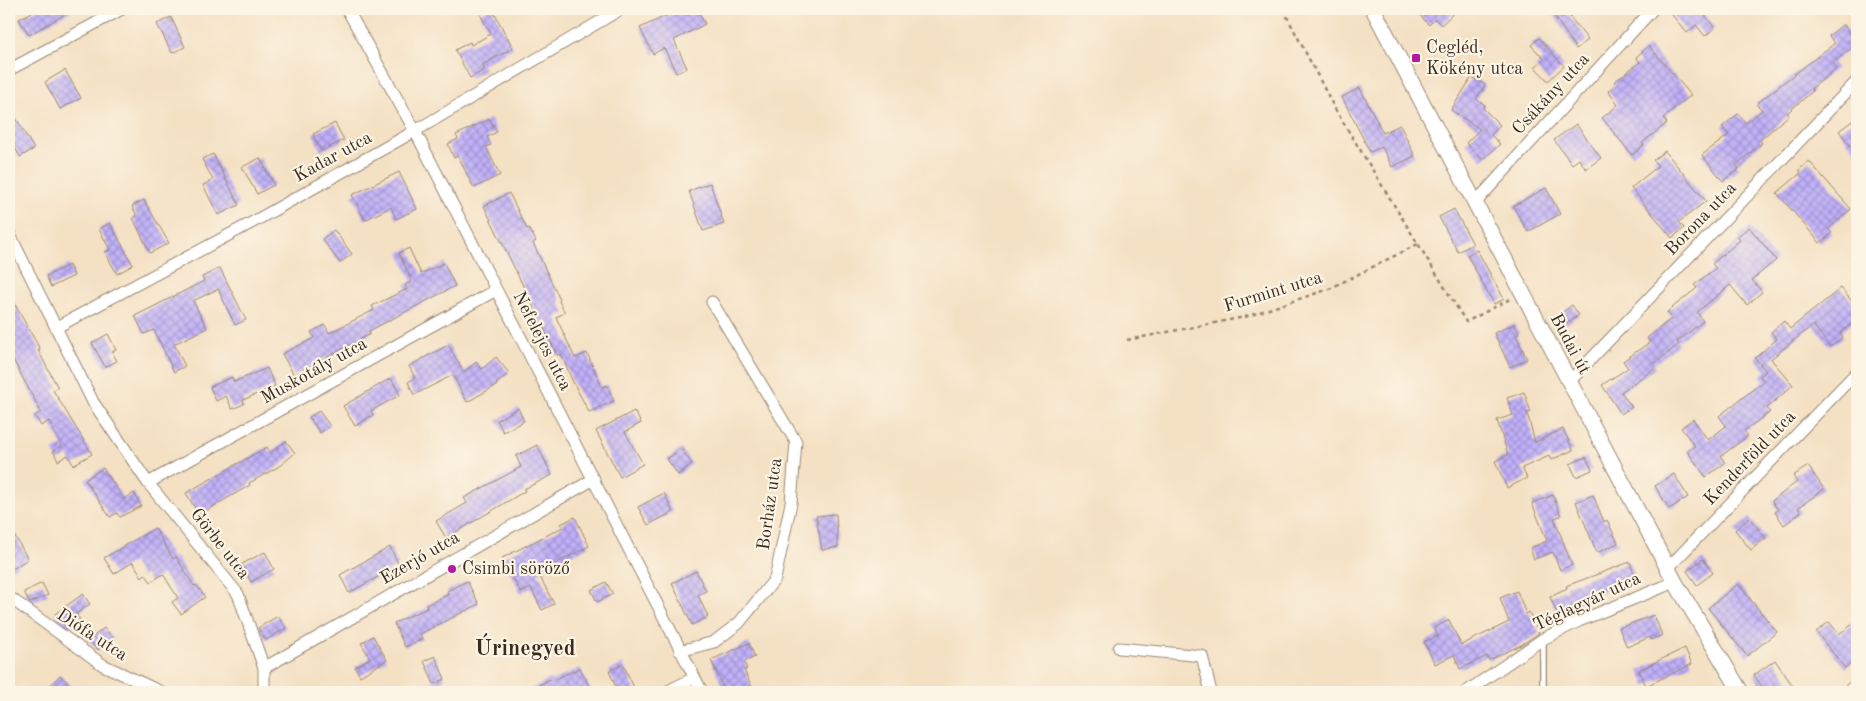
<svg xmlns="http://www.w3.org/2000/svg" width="1866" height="701" viewBox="0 0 1866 701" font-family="'Old Standard TT',serif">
	<defs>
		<pattern id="building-cross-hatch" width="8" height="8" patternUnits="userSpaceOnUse" patternTransform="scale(1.25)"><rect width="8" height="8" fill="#c0b0f9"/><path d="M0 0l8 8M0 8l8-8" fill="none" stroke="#9d8fc9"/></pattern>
	</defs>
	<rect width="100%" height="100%" fill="#fcf5e5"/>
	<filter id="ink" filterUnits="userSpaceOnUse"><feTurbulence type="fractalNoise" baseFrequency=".02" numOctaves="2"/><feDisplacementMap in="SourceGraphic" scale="10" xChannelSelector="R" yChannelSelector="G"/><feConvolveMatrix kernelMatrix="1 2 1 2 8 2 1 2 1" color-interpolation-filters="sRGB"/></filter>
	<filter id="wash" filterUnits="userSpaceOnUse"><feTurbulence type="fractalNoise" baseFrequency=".0096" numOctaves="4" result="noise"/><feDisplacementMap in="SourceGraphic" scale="20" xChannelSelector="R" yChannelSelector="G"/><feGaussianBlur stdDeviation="1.12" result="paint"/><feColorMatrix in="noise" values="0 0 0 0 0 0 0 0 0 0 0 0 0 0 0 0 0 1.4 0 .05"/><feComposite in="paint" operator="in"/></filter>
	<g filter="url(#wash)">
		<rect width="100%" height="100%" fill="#f4e1c4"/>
		<g id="blocks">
			<path fill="url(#building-cross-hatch)" d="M38,9h36l-45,26 -10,-16z
				M488,9h4l21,39 -31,17 3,5 -15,8 -15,-28 15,-8 1,3 20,-11 -11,-20z
				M670,9h27l8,15 -31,16 13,28 -11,5 -12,-25 -11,6 -13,-26 32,-15z
				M1414,9h44l-17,16 -6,-6 -6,6z
				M1550,9h14l24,31 -12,9z
				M1680,9h20l15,19 -10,8 -9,-11 -9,8 -15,-18z
				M171,17l14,30 -13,6 -15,-29z
				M1843,24l14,19 -24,20 4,5 -26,21 2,2 -26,22 2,2 -29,25 2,3 -26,22 3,4 -16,12 -21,-26 27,-20 -7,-8 16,-13 8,9 16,-13 -6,-6 79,-61 -6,-7z
				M1539,38l25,28 -16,15 -13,-14 9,-8 -13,-14z
				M1649,46l42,49 -28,23 4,5 -25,20 2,2 -12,10 -30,-37 16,-13 -10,-14 8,-7 -2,-2 26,-20 -4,-5z
				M65,70l16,28 -21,11 -15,-27z
				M1472,77l13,8 -9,14 9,6 -2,3 17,17 -9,10 9,9 -17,16 -17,-17 14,-14 -29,-19z
				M1360,88l23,45 17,-8 15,31 -23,11 -10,-20 -12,5 -28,-55z
				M9,106l25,43 -14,8 -11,-20z
				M490,119l7,13 -10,5 4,8 -5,2 14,28 -26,13 -16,-32 -4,2 -6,-14 10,-5 -2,-4z
				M1852,121l5,7v26l-18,-23z
				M335,123l9,17 -23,11 -8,-17z
				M1576,124l25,34 -15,11 -7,-10 -7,5 -18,-24z
				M1665,151l41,50 -27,21 5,6 -12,10 -41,-50 27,-22 -5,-6z
				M213,154l26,51 -21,10 -15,-30 10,-5 -11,-21z
				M260,158l14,27 -17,9 -15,-27z
				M1809,161l42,48 -23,20 4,4 -12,10 -43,-50 24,-20 -2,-3z
				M399,172l18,37 -21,10 -5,-12 -26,13 -13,-25z
				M710,183l14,41 -21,7 -14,-40z
				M1546,188l14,26 -32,18 -15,-26z
				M509,193l18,36 2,-1 7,13 -3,2 27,57 -1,1 6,12 -9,4 19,41 12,-5 15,34 5,-2 7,16 -25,11 -16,-30 -12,-28 -4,1 -73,-149z
				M144,200l25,43 -19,10 -17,-35 4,-2 -5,-10z
				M1454,209l19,35 -15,8 -19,-35z
				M110,223l23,42 -16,9 -12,-22 5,-2 -11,-21z
				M1749,227l27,33 -24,20 10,12 -15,13 -17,-20 -33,27 6,9 -26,21 2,2 -26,21 2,3 -34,24 11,15 -11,7 -19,-29 26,-17 -5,-7 27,-19 -3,-4 25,-20 -5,-6 30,-24 -3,-3 22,-17 -4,-4 28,-24 -3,-3z
				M334,230l18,24 -12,9 -18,-24z
				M409,248l12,26 23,-11 11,23 -86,45 1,3 -76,41 -12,-21 32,-16 -3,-6 14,-7 4,8 45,-23 -2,-4 35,-17 -2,-4 7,-4 -13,-28z
				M1477,250l27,49 -10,5 -27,-49z
				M69,265l5,11 -23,11 -5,-11z
				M220,268l26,52 -11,5 -17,-36 -25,12 14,27 -33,16 11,22 -11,6 -20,-42 -10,4 -9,-18 69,-35 -2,-4z
				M1841,288l16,20v11l-17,14 3,4 -13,10 -17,-22 -42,34 22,26 -26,23 3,4 -26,19 4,5 -27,20 4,7 -19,14 -19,-26 8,-5 -14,-18 12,-9 15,21 18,-14 -7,-10 45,-35 -4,-5 6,-5 -11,-13 22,-19 -6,-7 13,-11 6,8z
				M9,294l31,55 -2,1 20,38 -5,2 39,64 -19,11 -5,-10 -10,6 -5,-10 9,-5 -13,-25 -8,5 -6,-10 6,-4 -32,-60z
				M1572,305l7,10 -13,9 -7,-9z
				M1514,324l5,9 -3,2 11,24 -17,8 -16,-34z
				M108,334l8,16 -4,2 5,9 -12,6 -13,-24z
				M448,345l16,27 12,-10 6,7 14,-12 13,16 -13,11 1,1 -30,17 -14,-27 -39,20 -6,-13 7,-4 -6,-12z
				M267,368l8,18 -32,14 1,4 -12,5 -6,-13 -10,5 -6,-14 22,-10 2,5z
				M391,378l9,17 -29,16 2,4 -18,11 -12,-20z
				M1524,392l7,20 -4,1 8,29 28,-13 10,21 -22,10 -2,-4 -27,12 5,10 -20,10 -12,-27 13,-6 -11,-35 16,-5 -6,-17z
				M518,408l6,13 -21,11 -6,-12z
				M319,411l11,15 -10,7 -11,-16z
				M634,411l7,12 -16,9 18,32 -23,13 -24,-46z
				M286,441l9,12 -17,14 -29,16 1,2 -51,30 -13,-22 81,-46 3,6z
				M537,445l15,30 -28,14 1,2 -79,47 -10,-17 31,-18 -3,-5 57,-31 -5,-11z
				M681,449l11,15 -14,11 -11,-16z
				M1586,457l6,13 -16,7 -6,-13z
				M1808,466l16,23 -26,19 3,4 -17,13 -9,-13 3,-2 -6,-9 25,-19 -4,-6z
				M103,468l21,31 10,-6 7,13 -21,11 -3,-4 -7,4 -25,-37z
				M1674,474l14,23 -19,12 -14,-23z
				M664,493l9,19 -25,13 -10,-18z
				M1553,495l8,21 -7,2 18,47 -12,5 -7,-18 -19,7 -4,-11 17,-7 -15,-38z
				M1593,495l11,27 3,-2 11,23 -21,10 -21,-51z
				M836,514l2,33 -16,3 -6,-34z
				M575,517l14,29 -51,27 16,31 -12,6 -11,-22 -10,5 -19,-35 61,-31 -2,-3z
				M1749,518l17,20 -15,12 -16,-20z
				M9,526l19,33 -19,12z
				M155,528l18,31 3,-2 18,29 2,-1 9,12 -24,17 -9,-12 6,-4 -15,-24 -12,8 -6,-8 -3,3 -9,-15 -19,12 -10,-16z
				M390,547l9,18 -50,28 -9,-18z
				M265,552l9,17 -23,13 -9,-18z
				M1703,559l10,14 -16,12 -10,-14z
				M1630,562l6,18 -47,16 1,3 -33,14 -7,-16 17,-8 -1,-3z
				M696,571l10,20 -8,4 10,22 -16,8 -20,-42z
				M467,581l12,23 -59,30 2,5 -17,8 -11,-24 33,-15 -1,-3 23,-11 -2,-3z
				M606,582l7,12 -16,8 -6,-12z
				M42,583l6,12 -18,8 -6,-11z
				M1738,584l39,48 -30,24 -39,-48z
				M1517,591l9,23 3,-2 10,21 -18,12 -32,15 -2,-4 -27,13 -6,-14 -19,9 -11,-22 14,-6 -4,-8 15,-8 12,25 48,-23 -9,-24z
				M83,594l7,10 -14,10 4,6 -13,9 -12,-15z
				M1654,615l8,20 -11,5 -1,-3 -23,10 -8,-19z
				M278,616l8,12 -20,12 -8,-12z
				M1857,621v38l-12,9 -29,-36 13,-10 10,12z
				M104,628l9,10 -15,12 -9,-10z
				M373,636l14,24 -27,16 -5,-9 15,-9 -9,-15z
				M749,643l6,14 -11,5 3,7 -3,1 10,22h-29l-14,-32z
				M1685,648l7,16 -46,22 -7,-16z
				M435,656l10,23 -11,5 -10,-23z
				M1775,660l22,32h-31l-12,-17z
				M623,664l13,28h-18l-9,-21z
				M580,668l12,24h-66l24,-13 1,2z
				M60,675l18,17h-34z"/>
		</g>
	</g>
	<g filter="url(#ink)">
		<use href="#blocks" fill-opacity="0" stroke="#988671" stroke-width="1"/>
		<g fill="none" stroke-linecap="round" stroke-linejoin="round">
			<g stroke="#988671" stroke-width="8">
				<path id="lane" d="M1543,692v-53"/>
			</g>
			<g stroke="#988671" stroke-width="13">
				<path id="street" d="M347,9l68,122 287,561
					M9,70l113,-61
					M1475,203l178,-194
					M9,233l84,169 55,81 90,111 26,74v24
					M57,327l196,-105 162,-91 206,-122
					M1569,382l288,-301
					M148,483l348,-193
					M1668,568l189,-196
					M9,597l94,68 58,27
					M1119,648l83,8 9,36
					M680,651l34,-9 25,-19 36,-44 16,-76 5,-61 -84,-140
					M264,668l330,-189
					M666,692l28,-14
					M1466,692l77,-53 36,-18 96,-39
					M1848,692l9,-9"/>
			</g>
			<g stroke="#988671" stroke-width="17">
				<path id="secondary" d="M1373,9l302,573 66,110"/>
			</g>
			<path stroke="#988671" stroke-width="2.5" stroke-dasharray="4 4" stroke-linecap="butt" d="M1283,9l52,100 131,213 44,-23
				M1127,340l118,-23 84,-28 89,-45"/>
			<use href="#lane" stroke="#fff" stroke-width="5.5"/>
			<use href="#street" stroke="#fff" stroke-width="11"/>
			<use href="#secondary" stroke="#fff" stroke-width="15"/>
		</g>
	</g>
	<g fill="#b5179e" stroke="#fcf5e5" stroke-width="2">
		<rect x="1411" y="53" width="10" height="10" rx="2.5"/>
		<circle cx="452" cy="569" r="5"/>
	</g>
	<g text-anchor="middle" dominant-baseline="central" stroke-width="4.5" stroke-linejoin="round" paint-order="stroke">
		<g font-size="18" fill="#3b2a1e" stroke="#fcf5e5" text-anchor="start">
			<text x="1426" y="48">Cegléd,<tspan x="1426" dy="21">Kökény utca</tspan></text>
			<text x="462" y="569">Csimbi söröző</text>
		</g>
		<g font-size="18" fill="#3b2a1e" stroke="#fcf5e5">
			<text transform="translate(1551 94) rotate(-47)">Csákány utca</text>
			<text transform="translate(333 157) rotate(-29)">Kadar utca</text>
			<text transform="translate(1701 219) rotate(-46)">Borona utca</text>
			<text transform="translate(1273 292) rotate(-17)">Furmint utca</text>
			<text transform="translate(542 341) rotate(63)">Nefelejcs utca</text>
			<text transform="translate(1570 344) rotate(62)">Budai út</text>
			<text transform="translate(314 371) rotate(-29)">Muskotály utca</text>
			<text transform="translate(1750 458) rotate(-46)">Kenderföld utca</text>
			<text transform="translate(770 504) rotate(-82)">Borház utca</text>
			<text transform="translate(220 544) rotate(52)">Görbe utca</text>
			<text transform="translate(420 558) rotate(-30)">Ezerjó utca</text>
			<text transform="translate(1587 602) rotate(-25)">Téglagyár utca</text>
			<text transform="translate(92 635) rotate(33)">Diófa utca</text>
		</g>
		<g font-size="22" font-weight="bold" fill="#3b2a1e" stroke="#fcf5e5">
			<text x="525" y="649">Úrinegyed</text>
		</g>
	</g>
	<rect width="1866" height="701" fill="none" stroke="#fcf5e5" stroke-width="30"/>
</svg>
